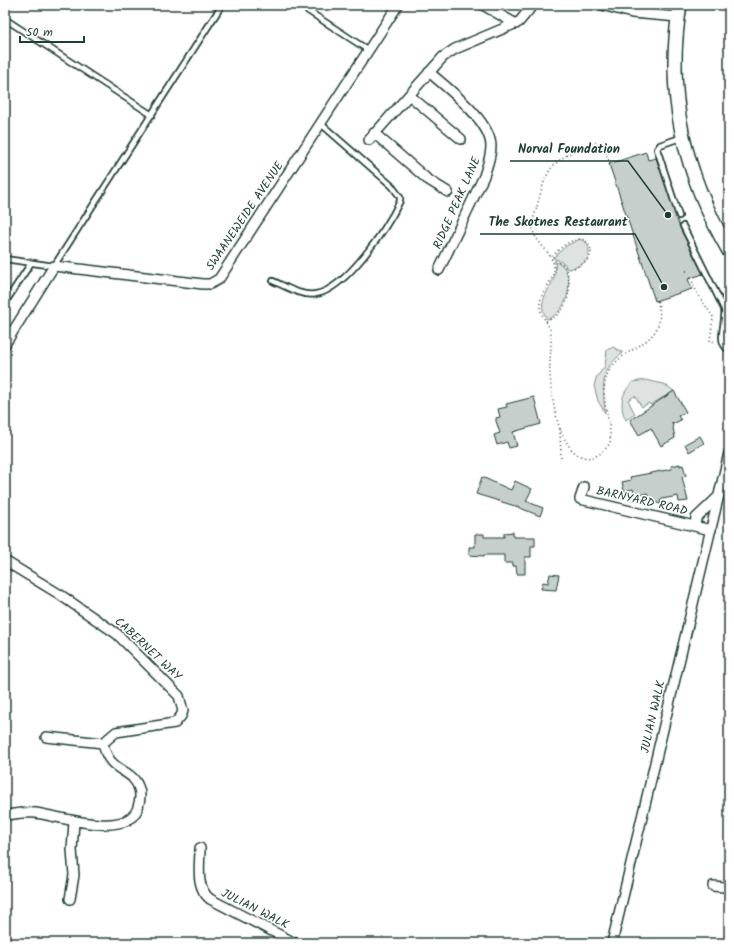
<svg xmlns="http://www.w3.org/2000/svg" width="734" height="948" viewBox="0 0 734 948" font-family="Kalam,sans-serif">
	<rect width="100%" height="100%" fill="#fff"/>
	<filter id="ink" filterUnits="userSpaceOnUse"><feTurbulence type="fractalNoise" baseFrequency=".025" numOctaves="2"/><feDisplacementMap in="SourceGraphic" scale="8" xChannelSelector="R" yChannelSelector="G"/><feConvolveMatrix kernelMatrix="1 2 1 2 8 2 1 2 1" color-interpolation-filters="sRGB"/></filter>
	<g filter="url(#ink)">
		<path fill="#dee3e2" stroke="#7e908b" d="M580,239l7,4c7,16 -5,24 -20,26l-3,-6 -11,-5 13,-12z
			M555,262l6,2c15,14 7,49 -14,55 -15,-23 13,-32 8,-57z
			M613,347l10,6c-24,17 -20,35 -18,60l-7,-12 -4,-15 2,-8 9,-12 2,-16z
			M645,380l19,4 10,7 -24,14 -1,-2 -7,4 -7,-11 -7,4 7,14 -9,6c-7,-14 -5,-27 7,-38z"/>
		<path fill="#c7cfcc" stroke="#1f3d34" d="M646,152l2,8 8,-2 24,70 23,46 -15,5 4,10 -37,12 -46,-137z
			M674,391l12,21 -8,4 3,4 -8,4 -1,-2 3,16 -14,8 -10,-18 -12,7 -9,-15z
			M534,397l7,27 -28,8 4,14 -8,2 -2,-6 -10,3 -3,-10 6,-2 -4,-12v-3l4,-1 -2,-8 9,-2 -1,-3z
			M700,436l4,7 -15,9 -4,-8z
			M680,464v2l3,-1 3,11 -4,1 6,24 -9,1 -1,-6 -16,3 -2,2 1,3 -11,-3 -3,-8 -12,3 -2,-7 -9,2 -2,-9 9,-2 -1,-3 42,-8 -1,-3z
			M482,477l29,13 4,-9 17,8 -6,12 17,7 -3,8 -25,-10 -39,-12z
			M513,532v5h22v9h-4v11h-6v17h-8l-1,-8h-3v-3h-9v-8h-20v1l-15,-1v-8h6v-13h9v3h20v-4z
			M550,574l9,1 -3,15 -15,-1 2,-7 5,1z"/>
		<g fill="none" stroke-linecap="round" stroke-linejoin="round">
			<g stroke="#1f3d34" stroke-width="8">
				<path id="service" d="M299,5l69,45
					M5,19l147,96
					M679,216l-22,-67 3,-4 23,-8
					M683,226l41,83c3,13 -9,33 5,41
					M5,259l49,7 168,-261
					M273,281c12,5 29,16 43,13 30,-5 71,-66 84,-93v-4l-8,-11 -72,-63
					M5,303l26,-40"/>
			</g>
			<g stroke="#1f3d34" stroke-width="12">
				<path id="minor" d="M483,5l33,19
					M602,5l30,8 46,4
					M429,72c19,17 61,48 62,74 0,11 -4,20 -7,30l-45,94
					M409,95l52,44
					M374,133l53,46 21,13
					M369,140l74,-83 12,-8 64,-27 14,-17
					M5,344l49,-78 149,18h7l9,-5 179,-274
					M584,487l-4,12 131,31
					M695,525l1,-7 23,-22
					M5,561l54,33 58,40 62,62 4,15 -2,5 -6,7 -59,9 -13,11c6,32 29,23 36,46 2,6 1,12 -1,18 -9,33 -80,9 -102,6 -10,-1 -21,1 -31,2
					M46,737l57,6
					M200,848c0,18 -5,39 10,51l85,44
					M713,886l11,1 5,-2
					M70,899l4,-24 -2,-25 2,-28
					M612,943l117,-490"/>
			</g>
			<g stroke="#1f3d34" stroke-width="16">
				<path id="secondary" d="M680,5c-15,89 4,168 49,246"/>
			</g>
			<path stroke="#1f3d34" stroke-width="1.5" stroke-dasharray="1 3" stroke-linecap="butt" d="M610,164l-6,-17 -5,-5c-14,2 -42,16 -49,28 -7,11 -10,25 -13,37 -2,7 -6,16 -4,24 4,13 20,22 21,36 1,15 -15,25 -14,39 0,10 10,18 11,28 1,13 -2,26 -1,39 1,23 8,76 33,84 12,3 21,-5 27,-14 2,-21 -10,-44 -4,-65 11,-35 66,-29 51,-78
				M686,271l3,-1
				M691,278l6,15 16,24 -3,24 6,1
				M546,321c24,-8 28,-36 18,-56l-13,-6c6,-10 22,-23 34,-19 16,15 -3,28 -18,29
				M560,429l1,32"/>
			<use href="#service" stroke="#fff" stroke-width="4.5"/>
			<use href="#minor" stroke="#fff" stroke-width="9"/>
			<use href="#secondary" stroke="#fff" stroke-width="13"/>
		</g>
	</g>
	<g text-anchor="middle" dominant-baseline="central" stroke-width="3" stroke-linejoin="round" paint-order="stroke">
		<g font-size="12" fill="#1f3d34" stroke="#fff">
			<text transform="translate(457 203) rotate(-66)">RIDGE PEAK LANE</text>
			<text transform="translate(245 216) rotate(-56)">SWAANEWEIDE AVENUE</text>
			<text transform="translate(642 501) rotate(13)">BARNYARD ROAD</text>
			<text transform="translate(148 649) rotate(43)">CABERNET WAY</text>
			<text transform="translate(653 717) rotate(-77)">JULIAN WALK</text>
			<text transform="translate(255 909) rotate(27)">JULIAN WALK</text>
		</g>
	</g>
	<path fill="none" stroke="#1f3d34" stroke-width="1.5" d="M668 215L628 161H510M664 287L635 234H480"/>
	<g fill="#1f3d34" stroke="#fff" stroke-width="1.5">
		<circle cx="668" cy="215" r="4"/>
		<circle cx="664" cy="287" r="4"/>
	</g>
	<g font-size="13" text-anchor="middle" font-weight="bold" fill="#1f3d34" stroke="#fff" stroke-width="3" stroke-linejoin="round" paint-order="stroke">
		<text x="569" y="153">Norval Foundation</text>
		<text x="558" y="226">The Skotnes Restaurant</text>
	</g>
	<rect width="734" height="948" fill="none" stroke="#fff" stroke-width="20"/>
	<rect x="10" y="10" width="714" height="928" fill="none" stroke="#1f3d34" stroke-width="1.5" filter="url(#ink)"/>
	<path d="M20 36v6h64v-6" fill="none" stroke="#1f3d34" stroke-width="2"/>
	<text x="26" y="36" font-size="12" fill="#1f3d34" stroke="#ffffff" stroke-width="3" paint-order="stroke">50 m</text>
</svg>
